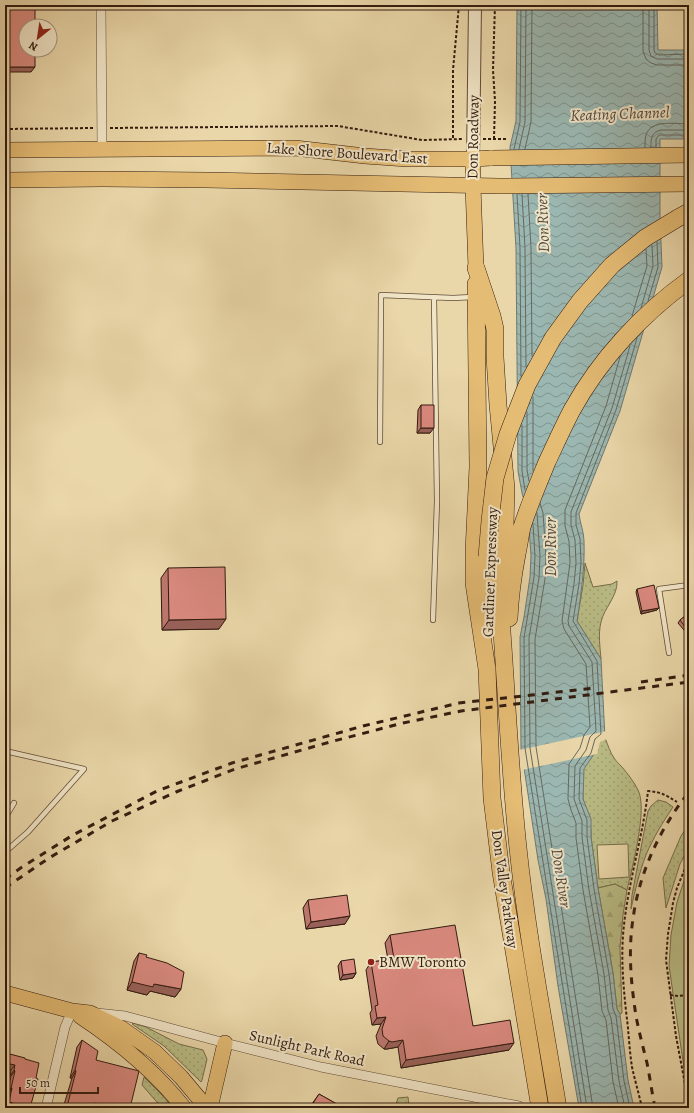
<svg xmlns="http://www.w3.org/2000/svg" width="694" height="1113" viewBox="0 0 694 1113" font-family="Alegreya,serif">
	<defs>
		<pattern id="grass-dots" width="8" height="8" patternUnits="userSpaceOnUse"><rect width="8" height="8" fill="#babd86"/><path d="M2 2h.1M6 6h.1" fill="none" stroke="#a0a272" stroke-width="1.8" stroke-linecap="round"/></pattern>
		<pattern id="forest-firs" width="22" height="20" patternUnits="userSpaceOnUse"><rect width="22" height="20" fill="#babd86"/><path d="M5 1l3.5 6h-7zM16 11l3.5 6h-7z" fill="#a0a272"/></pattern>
		<pattern id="water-waves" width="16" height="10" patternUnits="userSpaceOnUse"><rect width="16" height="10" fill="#9bb7b1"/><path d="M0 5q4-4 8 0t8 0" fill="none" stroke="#7f948e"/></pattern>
	</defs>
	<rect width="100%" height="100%" fill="#ead7a9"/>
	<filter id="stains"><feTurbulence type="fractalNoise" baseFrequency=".005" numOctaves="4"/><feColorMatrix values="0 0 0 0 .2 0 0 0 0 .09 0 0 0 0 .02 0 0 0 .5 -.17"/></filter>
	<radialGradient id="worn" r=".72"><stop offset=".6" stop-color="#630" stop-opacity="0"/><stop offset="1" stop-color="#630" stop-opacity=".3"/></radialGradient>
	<path fill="url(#grass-dots)" stroke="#766c4a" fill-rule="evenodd" d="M585,563l8,24 19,-3 5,-3c1,15 -13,27 -16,41 -3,12 -1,25 0,37l-24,-38 6,-36z
		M605,738c3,7 5,14 9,20 2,3 5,6 8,9 6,7 12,15 16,23 10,19 -6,78 -11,100l-12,-6 -17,4 -7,-51v-7l-8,-31v-30l11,-15 4,-13zM628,844l1,33 -30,2 -2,-34z
		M658,800l8,2 7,5c-10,15 -20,31 -27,48 -7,18 -11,36 -15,54l1,-14 16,-84 3,-5z
		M689,824v23l-9,17 -14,44 -3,-30 18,-42z
		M133,1023l13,4 33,17 24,6 4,9 -5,21 -1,2 -37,-36 -32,-22z
		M144,1077l18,18 11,13h-11l-20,-23z
		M408,1097l1,10 -3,1h-13l2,-1 3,-9z"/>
	<path fill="url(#forest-firs)" stroke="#766c4a" d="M615,884l12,6 -4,25 -3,33 2,65 -2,1 -3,-5 -4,-36 -15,-85z"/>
	<path fill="#babd86" stroke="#766c4a" d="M689,870v232l-20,-136 2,-31 6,-33 7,-21z"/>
	<path fill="url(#water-waves)" stroke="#717970" d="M517,5h140l1,45h31v89h-29v79l2,49 -42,144 -41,103c1,9 5,18 5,27 1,27 -3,53 -7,80l24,38 4,79 -7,3 -4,13 -10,15 -1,30 8,20v18l7,51 15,85 4,36 3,5 8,66 6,28h-55l-21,-122 -12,-87 -8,-39 -17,-112 -1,-111 4,-20 6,-40 1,-21 -3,-42 -6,-21 -4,-22 -2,-223 -6,-101 6,-26z"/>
	<path fill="#ead7a9" d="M607,731v8l-7,3 -3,12 -75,16 -3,-20z"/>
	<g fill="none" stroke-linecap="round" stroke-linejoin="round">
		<path stroke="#666960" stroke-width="1" d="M643,5v46l3,8 5,4 6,2h32
			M649,5v45l2,6 6,3h32
			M654,5v45l1,3 4,2 30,-1
			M645,147c0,-4 0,-8 1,-12 5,-16 30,-11 43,-11
			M651,147c0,-8 0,-15 10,-17h28
			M656,147v-8l3,-4h30
			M514,149l6,-27 1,-117
			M519,149l6,-27 1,-117
			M525,149l6,-27 1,-117
			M517,194l3,54 1,128
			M522,194l3,54 1,119
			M528,194l3,54 1,108
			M648,301l10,-34 -1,-25
			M641,308l12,-42 -1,-21
			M632,316l15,-50 -1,-17
			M533,397v74
			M527,412v58l2,11
			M522,425v46l3,19
			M540,503l3,10 3,43 -1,23 -10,60 1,108 57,361
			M537,513l3,43 -1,22 -10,60 1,110 57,360
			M533,524l2,32 -1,21 -10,61 1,110 57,360
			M619,1108l-6,-26 -7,-62 -4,-9 -4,-36 -15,-85 -7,-52v-15l-5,-13 -3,-11 1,-35 11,-16 4,-13 6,-8 -4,-63 -22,-35 -2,-8 8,-58 -1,-22 -4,-15v-16l41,-104 14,-49
			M625,1108l-6,-27 -8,-63 -3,-8 -4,-36 -15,-84 -7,-53v-16l-8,-22 1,-33 11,-16 4,-13 6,-6 -4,-69 -23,-36 -1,-5 6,-37 2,-21 -1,-23 -4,-15v-13l41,-104 18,-62
			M630,1108l-6,-27 -8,-65 -3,-7 -4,-35 -15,-85 -7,-52v-17l-8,-21 1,-31 11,-15 4,-14 6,-5 -4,-73 -24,-40 6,-37 2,-21 -1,-24 -4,-14v-12l40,-103 21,-72"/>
		<g stroke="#604a36" stroke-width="6">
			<path id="service" d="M380,442l1,-147 72,3 20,-1
				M433,620l4,-119 -3,-203
				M669,653l-10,-64 30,-4
				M5,751l79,18 -56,63 -23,20
				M5,818l9,-15"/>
		</g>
		<g stroke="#604a36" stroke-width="10">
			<path id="minor" d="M101,5l1,144
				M97,1013l28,3 100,27 96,24 198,39
				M46,1108l19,-81 7,-16"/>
		</g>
		<g stroke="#604a36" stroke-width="14">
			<path id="tertiary" d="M473,159l2,-154"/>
		</g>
		<g stroke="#321b0f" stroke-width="16">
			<path id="primary" d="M476,268l-3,-82v-27l18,-1
				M5,993l67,18 18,2 31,15 34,24 26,25 26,31
				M80,1016c39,26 75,55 104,92
				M210,1108l15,-65"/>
		</g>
		<g stroke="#321b0f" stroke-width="16">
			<path id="trunk" d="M5,150l290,-2 70,8 42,3h66
				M491,158l198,-3
				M5,180l98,-1 103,1 293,6 190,-2"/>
		</g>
		<g stroke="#321b0f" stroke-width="18">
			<path id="motorway" d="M678,218l11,-6
				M476,268l16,48 3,13v28l3,48 8,83 -1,38 -5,40 -1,26c7,85 10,171 19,256 9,87 26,174 40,260
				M476,284l2,183 -4,85v31l13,86 1,25 4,104 9,74 39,236
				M487,609v-52
				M509,618c1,-22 4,-43 8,-64 2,-9 3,-18 5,-27 7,-22 16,-43 25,-65 8,-17 16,-35 25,-52 28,-51 70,-96 117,-130"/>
		</g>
		<path stroke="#321b0f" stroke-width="2" stroke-dasharray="3 2" stroke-linecap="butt" d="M110,128l228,-2 84,14 41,-1
			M5,129l89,-1
			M453,138v-68l6,-65
			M483,139h24
			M494,139l1,-38 -2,-31 2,-65
			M670,995l8,1 11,-1
			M642,1108c-3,-14 -7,-27 -10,-41 -2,-13 -3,-27 -4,-39 -4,-34 -8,-69 -4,-103 5,-46 19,-89 24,-134 13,1 18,4 29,11
			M688,1108l-3,-24 -9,-48 -10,-76 2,-26 5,-31 4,-15 12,-29"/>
		<use href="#service" stroke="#f1e5c7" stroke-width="4.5"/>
		<use href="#minor" stroke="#f1e5c7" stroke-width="9"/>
		<use href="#tertiary" stroke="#f1e5c7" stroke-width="12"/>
		<use href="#primary" stroke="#e5bc74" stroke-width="15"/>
		<use href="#trunk" stroke="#e5bc74" stroke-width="15"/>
		<use href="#motorway" stroke="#e5bc74" stroke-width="17"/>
		<path stroke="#321b0f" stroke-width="3" stroke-dasharray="7 7" stroke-linecap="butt" d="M641,682l48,-7
			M5,879l17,-12 51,-32 84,-44 75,-28 131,-37 96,-23 136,-15
			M5,888l44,-30 63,-37 64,-29 59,-23 95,-27 73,-19 58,-12 228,-29
			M655,1108c-3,-15 -5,-30 -8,-45 -4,-16 -8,-31 -11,-47 -5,-32 -8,-65 -3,-97 6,-46 27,-91 56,-127"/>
		<g stroke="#321b0f" stroke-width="18" stroke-linecap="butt">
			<path id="motorway-bridge" d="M487,557l3,-36 5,-43 13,-44 19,-49 26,-47 27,-37 32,-36 33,-27 33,-20"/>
		</g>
		<use href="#motorway-bridge" stroke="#e5bc74" stroke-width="17"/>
	</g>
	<path fill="#bb766c" stroke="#321b0f" d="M421,405l9,28h-13l1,-23z
		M168,568l51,61 -57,1 -1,-52z
		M637,589l20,21 -16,4 -5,-22z
		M689,613v23l-11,-13 2,-3z
		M308,900l37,24 -39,5 -3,-21z
		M390,935l83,91 36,24 -108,18 -3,-21 -11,2h-3l-6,-5 -2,-8 5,-12 -9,1 -2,-12 2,-3 -6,-40 5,-8 17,-2 -3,-17z
		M139,953l7,4 35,32 -6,8 -25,-6 -3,4 -20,-5 7,-29z
		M341,961l15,12 -3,5 -13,2 -2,-14z
		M82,1040l14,20 34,48h-67l9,-30h-2l7,-31z
		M6,1053l19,6 11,19 -6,30h-25l3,-14 -1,-1 4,-17h-1l1,-6 -6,-1v-14z
		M319,1094l25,14h-35z"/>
	<path fill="#986058" stroke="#321b0f" d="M5,67h30l-4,5h-26z
		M421,428h13l-4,5h-13z
		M659,608l-2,2 -16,4 1,-3z
		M226,619l-7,10 -57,1 7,-10z
		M350,916l-5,8 -39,5 5,-7z
		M356,973l-3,5 -13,2 3,-5z
		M132,982l22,2 27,5 -6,8 -25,-6 -3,4 -20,-5z
		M386,1017l-5,7 -9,1 5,-7z
		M403,1040l-5,7 -11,2h-3l5,-8z
		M514,1043l-5,7 -108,18 5,-8z
		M5,1063l10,2 -4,5 -6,-1z
		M14,1070l1,1 -4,5h-1z
		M75,1070l1,1 -4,7h-2z
		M11,1088h1l-4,6 -1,-1z
		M9,1102l4,1 -4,5h-4z
		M94,1103l20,5h-24z"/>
	<path fill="#d9897e" stroke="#321b0f" d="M5,5h30v21h-9v24h9v17h-30z
		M421,405h13v23h-13z
		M225,567l1,52 -57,1 -1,-52z
		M654,585l5,23 -17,3 -5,-22z
		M689,613v19l-9,-12z
		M347,895l3,21 -39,6 -3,-22z
		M455,925l18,101 37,-6 4,23 -108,17 -3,-20 -11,2 -3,-1 -6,-5 -1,-7 4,-12 -9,1 -2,-12 3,-1 -7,-43 23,-3 -4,-24z
		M139,953l8,2 -1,2 21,6 17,9 -3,17 -27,-5 -1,3 -21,-5z
		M354,959l2,14 -13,2 -2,-14z
		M82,1040l16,11 -2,9 43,11 -9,37h-16l-20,-5 -1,5h-22l-4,-1 9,-36 -1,-1z
		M6,1053l19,5v1l14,4 -3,15 2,1 -8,29h-18l1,-5 -4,-1 3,-14h-1l4,-17 -1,-1 1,-5 -10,-2v-4z
		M319,1094l25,14h-34z
		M298,1104l6,4h-9z"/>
	<circle fill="#8f2418" stroke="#f1e5c7" stroke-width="1.5" cx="371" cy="962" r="4"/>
	<g text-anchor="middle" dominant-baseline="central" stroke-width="4" stroke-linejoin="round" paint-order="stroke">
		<g font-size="15" fill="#321b0f" stroke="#f1e5c7">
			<text transform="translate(473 137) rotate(-89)">Don Roadway</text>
			<text transform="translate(347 153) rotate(4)">Lake Shore Boulevard East</text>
			<text transform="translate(490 572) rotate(-88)">Gardiner Expressway</text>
			<text transform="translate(505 889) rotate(82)">Don Valley Parkway</text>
			<text transform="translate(307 1048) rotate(13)">Sunlight Park Road</text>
		</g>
		<g font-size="15" fill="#321b0f" stroke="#f1e5c7" text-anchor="start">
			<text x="379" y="962">BMW Toronto</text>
		</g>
		<g font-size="16" font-style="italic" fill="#524a40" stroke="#f1e5c7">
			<text transform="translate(620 114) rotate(-2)">Keating Channel</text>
			<text transform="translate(543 223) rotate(-92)">Don River</text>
			<text transform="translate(551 547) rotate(-90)">Don River</text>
			<text transform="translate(561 878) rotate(81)">Don River</text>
		</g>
	</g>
	<rect width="694" height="1113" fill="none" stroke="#ead7a9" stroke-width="20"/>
	<rect x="6" y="6" width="682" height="1101" fill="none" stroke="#321b0f" stroke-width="2"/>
	<rect x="10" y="10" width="674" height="1093" fill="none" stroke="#321b0f"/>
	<g transform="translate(38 38) rotate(210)"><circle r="19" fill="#f1e5c7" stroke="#a5947d"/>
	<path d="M0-3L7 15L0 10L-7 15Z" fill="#8f2418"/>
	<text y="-6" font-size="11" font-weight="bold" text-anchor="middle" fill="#321b0f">N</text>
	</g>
	<path d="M20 1087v6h78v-6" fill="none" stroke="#321b0f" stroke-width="2"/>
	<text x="26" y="1087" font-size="12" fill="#321b0f" stroke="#f1e5c7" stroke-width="3" paint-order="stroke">50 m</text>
	<rect width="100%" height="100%" filter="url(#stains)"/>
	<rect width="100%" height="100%" fill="url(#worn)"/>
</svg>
